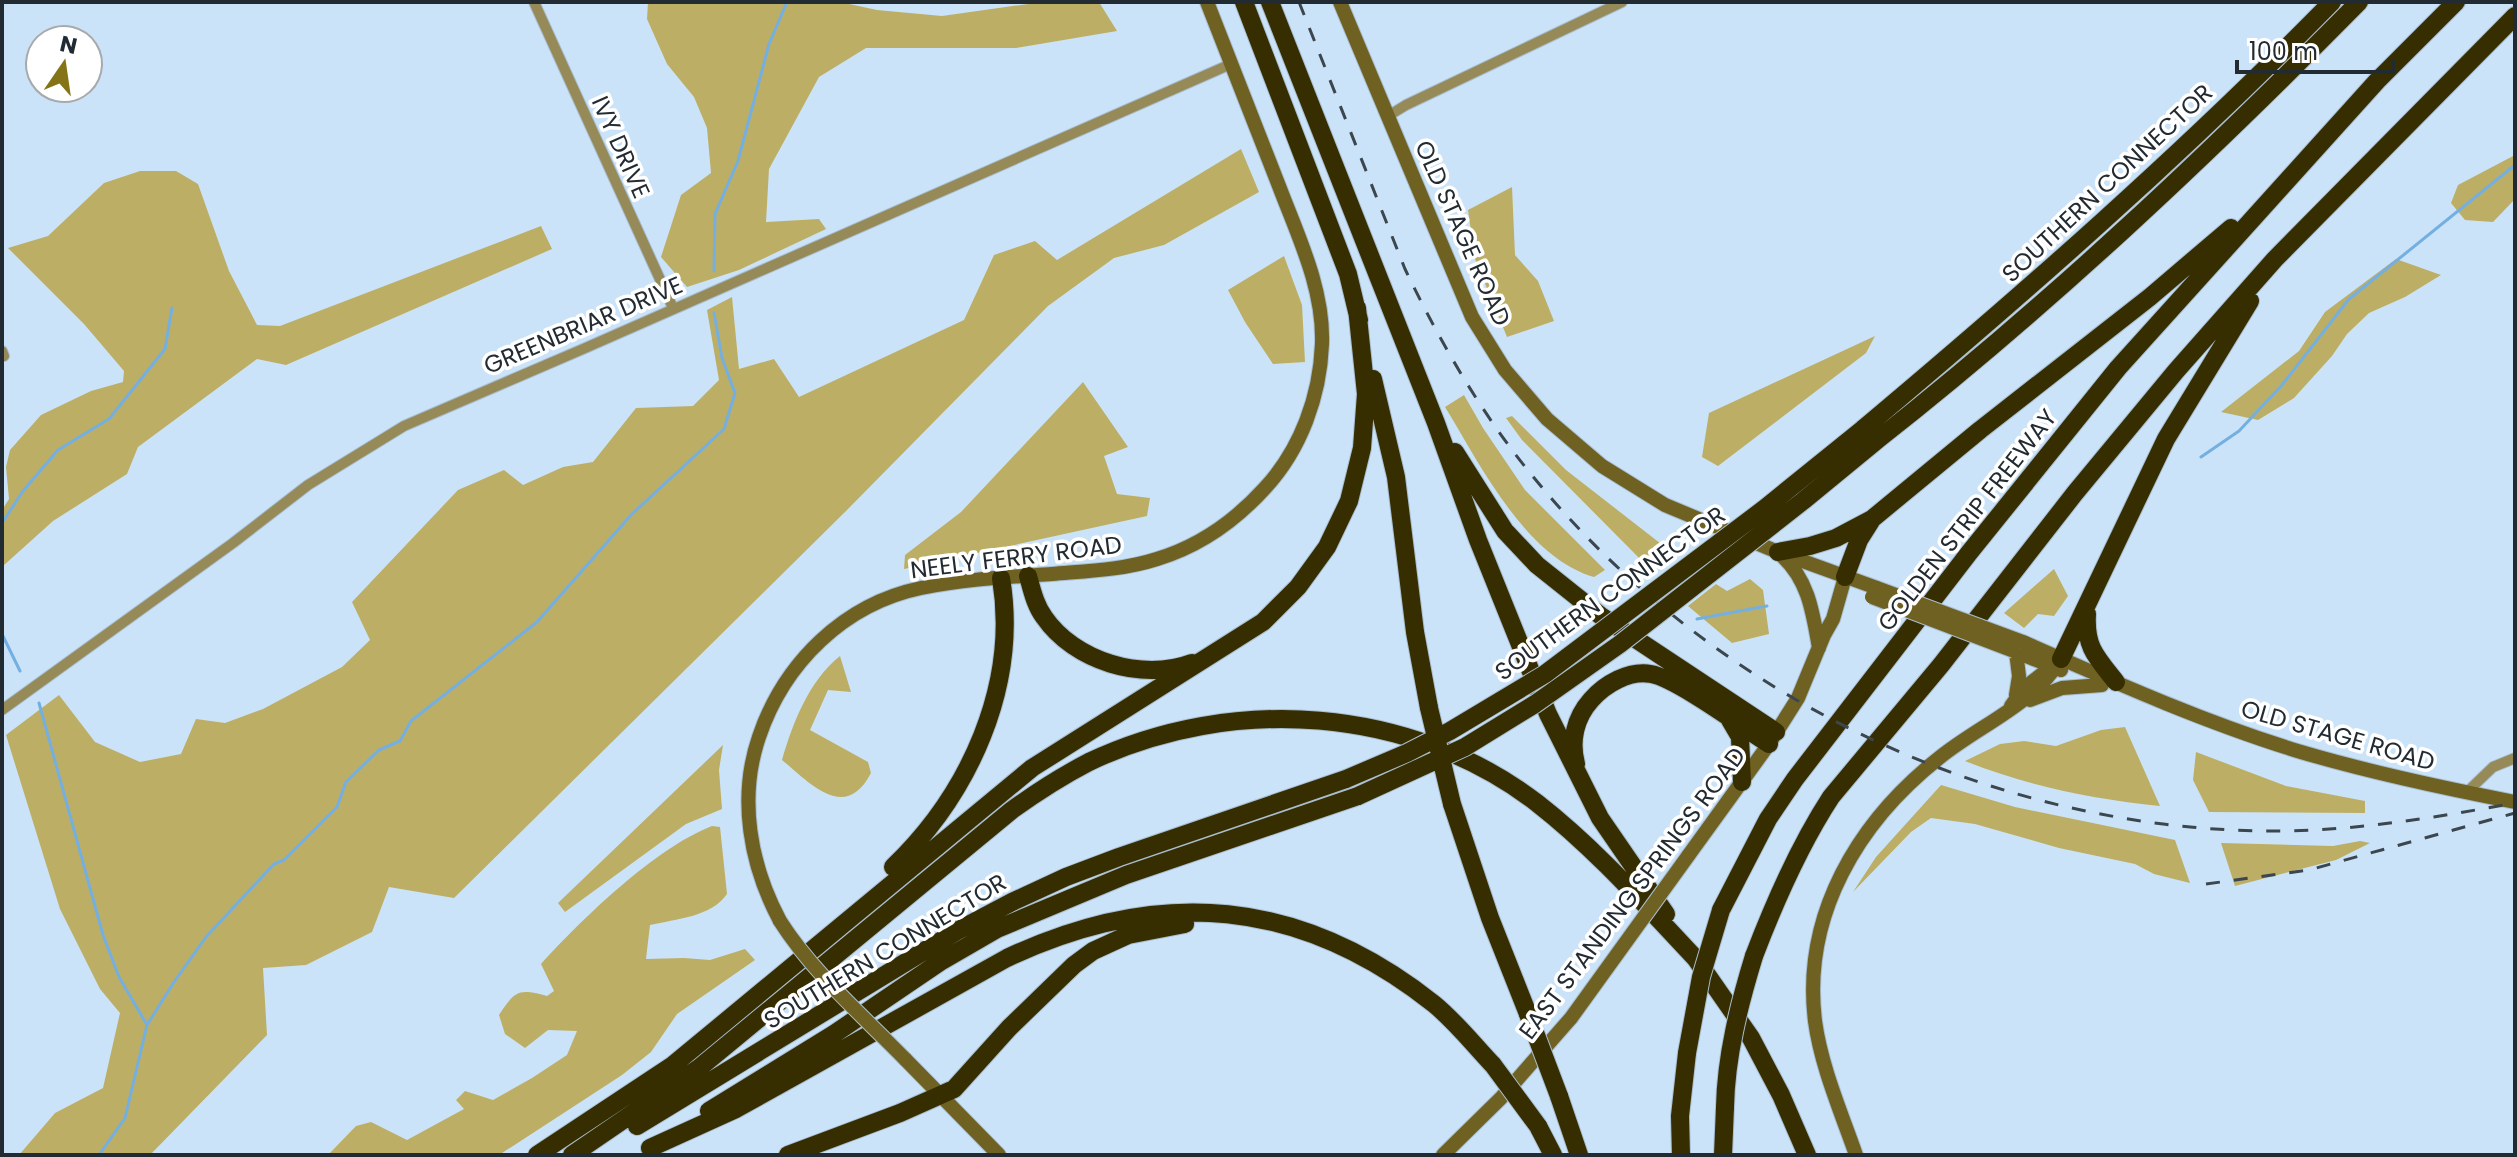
<svg xmlns="http://www.w3.org/2000/svg" width="2517" height="1157" viewBox="0 0 2517 1157" font-family="Poppins,sans-serif">
	<rect width="100%" height="100%" fill="#cbe3f8"/>
	<path fill="#bdae65" d="M648,2h192l37,8 65,6 100,-14h57l18,29 -101,17h-150l-47,29 -50,92 -3,53 53,-3 7,10 -87,41 -52,17 -26,-30 20,-62 30,-22 -4,-45 -13,-31 -27,-33 -20,-45z
		M1241,149l18,43 -95,53 -50,13 -66,48 -202,205 -392,387 -65,-11 -17,45 -66,33 -43,3 4,67 -117,120h-131l36,-42 48,-25 17,-75 -20,-24 -40,-80 -54,-174 53,-40 36,47 45,20 41,-8 15,-35 29,4 38,-14 79,-42 28,-27 -18,-38 106,-112 46,-20 19,15 40,-18 30,-5 43,-54 57,-2 26,-26 -12,-70 25,-13 7,72 35,-10 25,38 165,-77 30,-65 41,-14 22,19z
		M2515,155v44l-22,23 -28,-2 -14,-17 7,-18z
		M140,171h36l22,13 31,87 28,54 23,1 261,-100 11,23 -266,116 -29,-6 -119,88 -11,27 -74,47 -50,45 -1,-56 7,-11 -3,-32 4,-17 31,-35 50,-24 32,-9 1,-11 -40,-47 -76,-76 40,-12 56,-53z
		M1512,187l3,68 23,26 16,40 -47,16 -32,-78 -7,-49z
		M1284,256l18,49 3,57 -32,2 -28,-42 -17,-32z
		M2396,259l45,16 -36,22 -36,16 -22,21 -15,22 -38,42 -36,22 -37,-8 78,-61 26,-39z
		M1875,336l-9,17 -148,113 -16,-9 7,-44z
		M1083,382l45,65 -24,9 13,38 33,4 -3,18 -243,53 1,-14 56,-43z
		M1464,395l19,33 42,62 80,80 -11,7c-69,-20 -114,-113 -149,-170z
		M1512,416l54,54 108,84 -21,18 -131,-132 -16,-22z
		M2054,569l14,27 -14,20 -16,-2 -14,14 -20,-15z
		M1750,579l13,11 6,44 -37,9 -44,-37 28,-22 11,7z
		M840,656l11,36 -23,-2 -18,40 58,32 3,11c-26,50 -61,10 -89,-13 11,-38 27,-79 58,-104z
		M2125,727l35,79c-67,-7 -132,-20 -195,-45l35,-17 24,-3 32,5 45,-16z
		M723,745l-4,25 3,39 -36,15 -121,88 -7,-9z
		M2196,752l90,34 79,15v12l-156,-1 -16,-32z
		M1941,785l74,22 160,33 15,43 -36,-9 -19,-10 -76,-16 -84,-24 -44,-6 -20,14 -58,60 23,-35z
		M712,826l8,1 7,67c-16,23 -51,25 -77,31l-4,34 38,-1 26,2 35,-11 10,11 -78,54 -26,38 -29,23 -123,80h-171l28,-29 15,-4 36,18 57,-31 -8,-9 9,-9 28,9 39,-22 35,-23 10,-24 -29,-1 -23,18 -20,-14 -6,-19c16,-24 19,-27 48,-19l7,-5 -13,-27c41,-45 114,-116 171,-138z
		M2360,841l10,2 -34,17 -101,26 -14,-43 112,3z"/>
	<g fill="none" stroke-linecap="round" stroke-linejoin="round">
		<path stroke="#74afe1" stroke-width="3" d="M714,271l1,-57 23,-53 31,-117 18,-42
			M2201,457l38,-26 43,-46 67,-86 166,-134
			M2,523l21,-32 35,-41 51,-31 56,-70 7,-41
			M1697,619l70,-13
			M2,634l18,37
			M39,703l64,232 16,42 28,48
			M99,1155l26,-37 22,-93 27,-43 32,-45 68,-73 10,-4 53,-53 9,-25 33,-32 21,-9 11,-20 126,-99 94,-107 93,-86 11,-36 -13,-35 -8,-45"/>
		<g stroke="#a9bed0" stroke-width="12">
			<path id="street" d="M534,2l139,306
				M1388,116l18,-11 216,-103
				M2,351l2,5
				M2,710l231,-167 75,-58 96,-59 179,-77 648,-285
				M2467,792l26,-25 22,-9"/>
		</g>
		<g stroke="#a9bed0" stroke-width="16">
			<path id="secondary" d="M1340,2l132,315 33,53 42,49 55,47 63,39 113,47 99,36
				M1781,555c28,25 32,59 38,93
				M2023,642c91,40 183,81 278,110 71,21 142,36 214,50
				M2014,651l47,19
				M2016,652l3,24 -3,19
				M2030,700l32,-12 40,-3
				M2011,706l13,-18 22,-17
				M1688,856l81,-112 29,-46 26,-63 9,-16 12,-42
				M780,921c-30,-56 -42,-123 -21,-184 25,-74 85,-133 162,-149 43,-9 88,-11 131,-14 35,-3 71,-4 105,-15 43,-13 78,-38 108,-71 36,-39 55,-92 57,-144 2,-55 -24,-108 -43,-158 -24,-61 -48,-122 -72,-184
				M905,1059l94,96
				M1443,1155l58,-57 70,-80
				M1856,1155c-15,-43 -35,-89 -41,-134 -13,-106 43,-199 124,-263 42,-34 93,-52 122,-99"/>
		</g>
		<g stroke="#a9bed0" stroke-width="20">
			<path id="highway" d="M1244,2l104,272 11,46
				M1270,2l166,421 42,117 70,174 52,104 66,96
				M1373,379l23,98 19,155 14,76
				M1863,429c162,-136 321,-276 469,-427
				M1876,441c172,-135 330,-284 483,-439
				M1455,452l50,79 32,34 64,51 175,116
				M1778,552l32,-6 26,-8 36,-19 108,-89 170,-133 81,-69
				M1028,576c4,14 7,29 16,41 30,44 98,65 148,46
				M1845,577l14,-37 12,-19
				M2087,614c-2,33 9,43 29,68
				M2061,659l105,-220 84,-138
				M1730,720l10,17 2,45
				M1576,764c-6,-23 -1,-46 15,-64 14,-16 38,-30 60,-26 25,4 94,55 118,70
				M1452,804l38,114 38,96
				M893,867c76,-73 126,-181 108,-289
				M1721,910l47,-91 27,-40 174,-226 149,-185 259,-287 79,-79
				M1754,956c21,-55 45,-110 77,-159l110,-132 134,-172 101,-122 99,-112 240,-243
				M1696,959l55,79 30,57 26,60
				M1559,1096l20,59
				M709,1111l125,-77 106,-72 57,-33 129,-54 232,-79
				M637,1126l320,-195 55,-29 54,-25 53,-20 227,-78
				M1538,1126l15,29
				M650,1148l86,-39 271,-151c153,-72 293,-60 427,46 22,18 40,41 59,61
				M537,1155l136,-90 359,-297 231,-146 35,-35 29,-40 22,-46 13,-53 4,-54 -9,-86
				M572,1155l127,-87 313,-258c25,-18 50,-34 77,-48 143,-68 322,-56 448,41 59,46 109,103 160,157
				M788,1155l112,-42 54,-24 55,-61 65,-63 19,-14 35,-16 57,-11
				M1681,1155l-1,-39 7,-63
				M1723,1155l2,-48"/>
		</g>
		<use href="#street" stroke="#958a58" stroke-width="10"/>
		<use href="#secondary" stroke="#6e6121" stroke-width="14"/>
		<use href="#highway" stroke="#362d00" stroke-width="18"/>
		<path stroke="#3b464f" stroke-width="3" stroke-dasharray="14 14" stroke-linecap="butt" d="M1299,2l106,267c37,77 80,151 135,216 180,216 460,348 742,346 79,-1 156,-14 233,-28
			M2206,884l103,-14 206,-57"/>
		<g stroke="#a9bed0" stroke-width="16" stroke-linecap="butt">
			<path id="secondary-bridge" d="M1877,588l146,54
				M1872,597l142,54
				M780,921c33,52 82,94 125,138
				M1571,1018l117,-162"/>
		</g>
		<g stroke="#a9bed0" stroke-width="20" stroke-linecap="butt">
			<path id="highway-bridge" d="M1429,708l23,96
				M1346,779l61,-26 43,-22 95,-57 219,-165 99,-80
				M1358,796l107,-49 70,-43 85,-60 183,-143 73,-60
				M1528,1014l31,82
				M1687,1053l14,-76 20,-67
				M1493,1065l45,61
				M1725,1107c1,-51 14,-102 29,-151"/>
		</g>
		<use href="#secondary-bridge" stroke="#6e6121" stroke-width="14"/>
		<use href="#highway-bridge" stroke="#362d00" stroke-width="18"/>
	</g>
	<g text-anchor="middle" dominant-baseline="central" stroke-width="7" stroke-linejoin="round" paint-order="stroke">
		<g font-size="24" fill="#222b32" stroke="#fff">
			<text transform="translate(621 147) rotate(66)">IVY DRIVE</text>
			<text transform="translate(2107 183) rotate(-43)">SOUTHERN CONNECTOR</text>
			<text transform="translate(1463 233) rotate(66)">OLD STAGE ROAD</text>
			<text transform="translate(583 325) rotate(-23)">GREENBRIAR DRIVE</text>
			<text transform="translate(1967 520) rotate(-52)">GOLDEN STRIP FREEWAY</text>
			<text transform="translate(1016 557) rotate(-7)">NEELY FERRY ROAD</text>
			<text transform="translate(1610 593) rotate(-36)">SOUTHERN CONNECTOR</text>
			<text transform="translate(2338 735) rotate(16)">OLD STAGE ROAD</text>
			<text transform="translate(1632 893) rotate(-53)">EAST STANDING SPRINGS ROAD</text>
			<text transform="translate(885 951) rotate(-31)">SOUTHERN CONNECTOR</text>
		</g>
	</g>
	<rect width="2517" height="1157" fill="none" stroke="#222b32" stroke-width="8"/>
	<g transform="translate(64 64) rotate(13)"><circle r="38" fill="#ffffff" stroke="#a7aaad" stroke-width="2"/>
	<path d="M0-6L14 30L0 20L-14 30Z" fill="#857416"/>
	<text y="-12" font-size="22" font-weight="bold" text-anchor="middle" fill="#222b32">N</text>
	</g>
	<path d="M2237 60v12h156v-12" fill="none" stroke="#222b32" stroke-width="4"/>
	<text x="2249" y="60" font-size="24" fill="#222b32" stroke="#ffffff" stroke-width="6" paint-order="stroke">100 m</text>
</svg>
